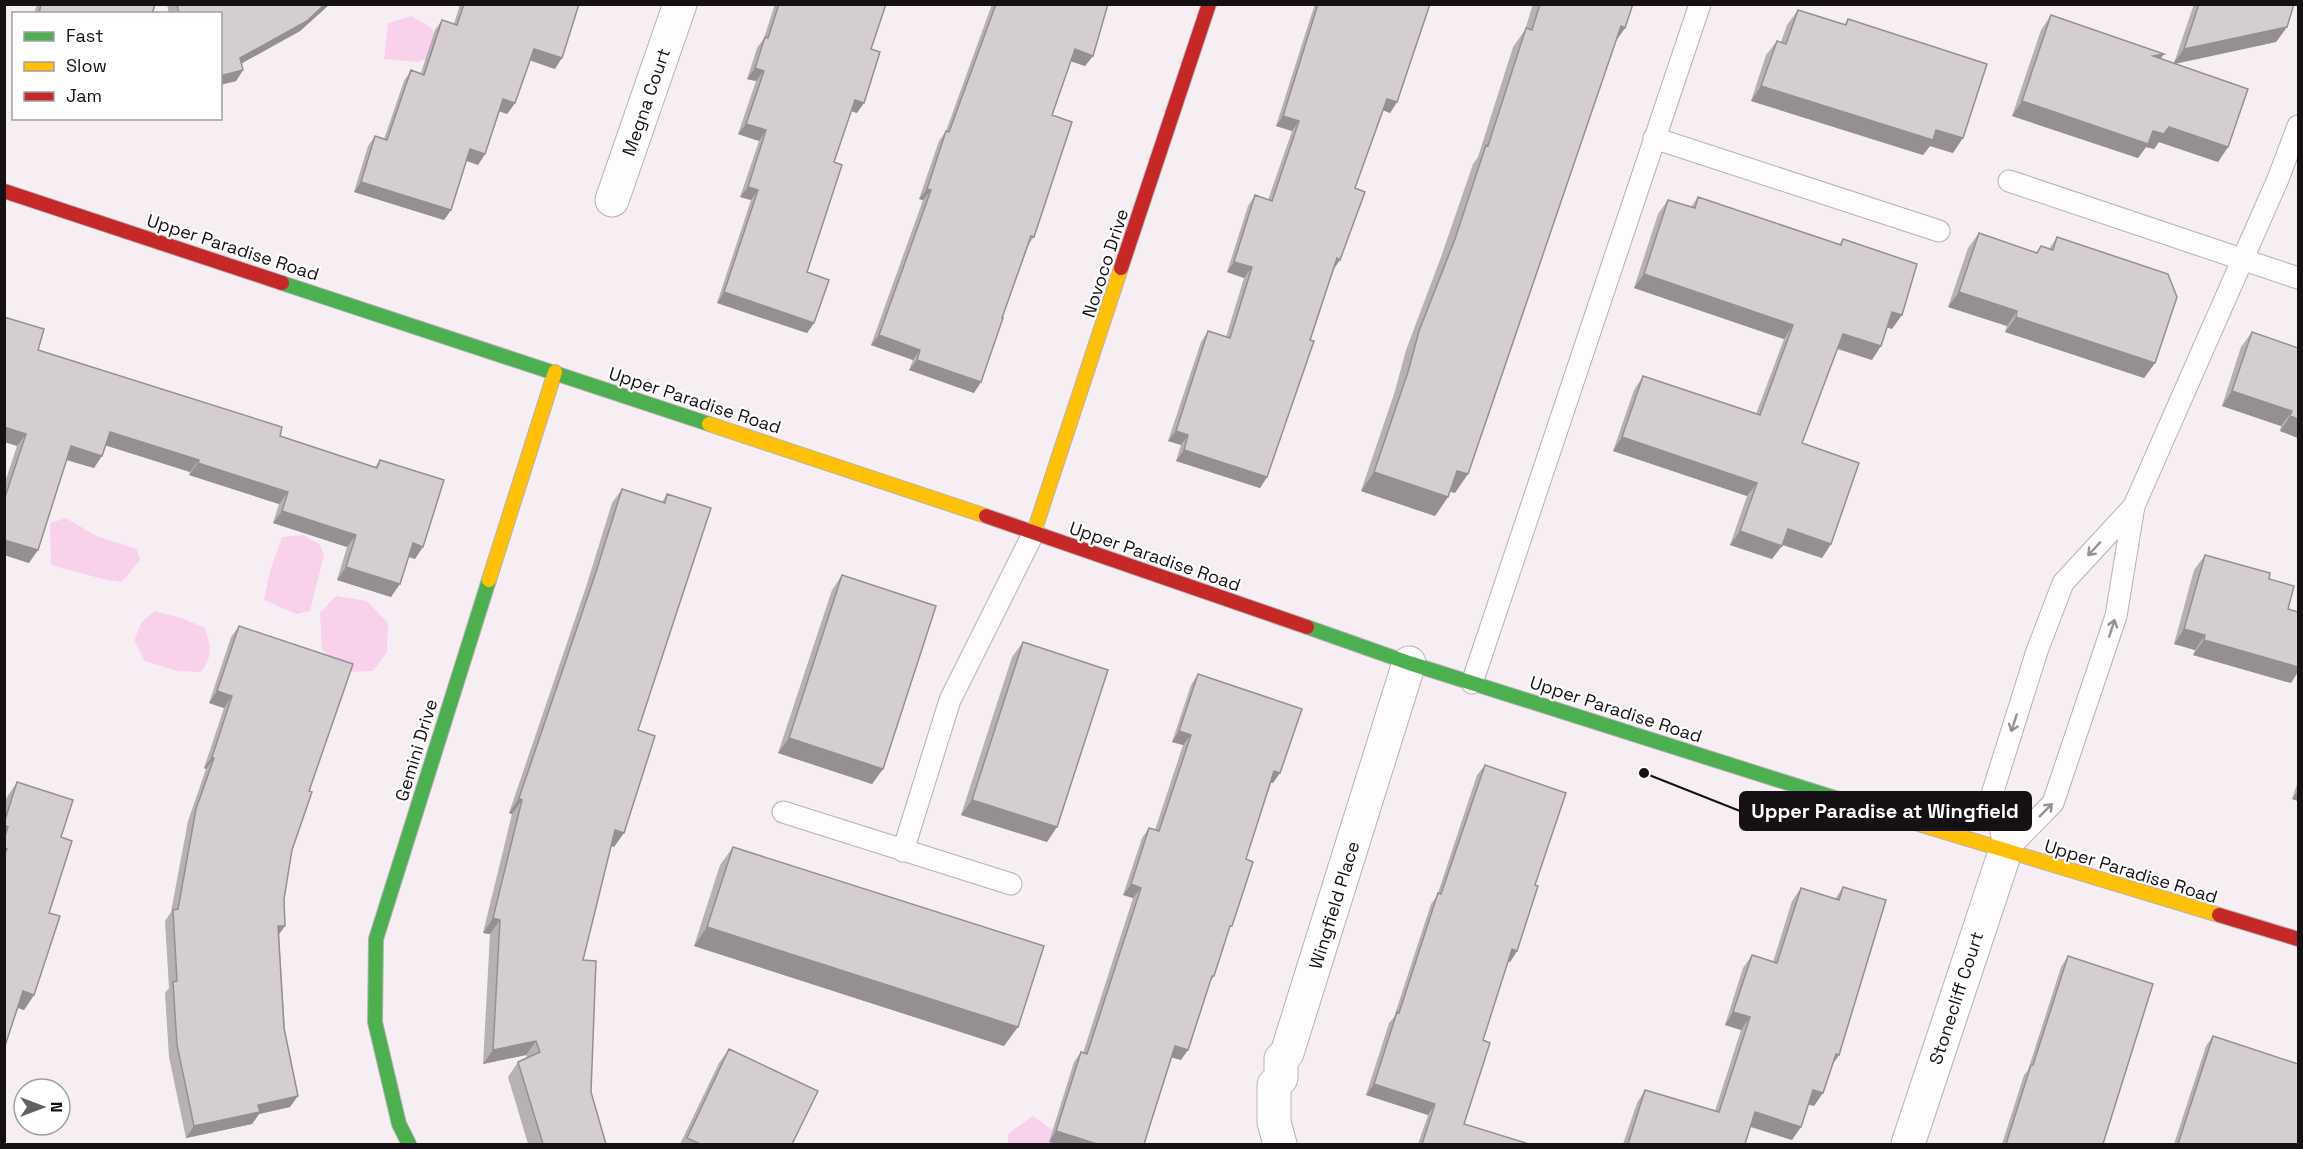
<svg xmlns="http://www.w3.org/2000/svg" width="2303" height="1149" viewBox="0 0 2303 1149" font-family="'Space Grotesk',sans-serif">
	<rect width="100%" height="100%" fill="#f6eef3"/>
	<path fill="#fad1eb" d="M412,16l20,12 4,13 -6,17 -13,4 -33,-3 4,-36z
		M66,518l30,18 41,13 3,11 -18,22 -19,-3 -52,-14 -1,-42z
		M303,535l16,9 5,11 -14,56 -14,3 -32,-14 6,-29 12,-34z
		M336,596l31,5 21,22 -1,29 -14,19 -23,1 -28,-22 -2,-37z
		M155,611l29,8 21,9c6,20 8,27 -4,44l-24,-1 -32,-10 -11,-21 8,-18z
		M1033,1116l24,17 -1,11h-48v-10z"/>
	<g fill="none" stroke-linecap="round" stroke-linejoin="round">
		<g stroke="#b7b1b5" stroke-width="23">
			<path id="lane" d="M1654,138l285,93
				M2009,181l289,97
				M1472,683l228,-679
				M783,812l228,72
				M903,851l47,-151 84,-168
				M2005,852l48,-49 63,-187 18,-110 144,-327 20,-53
				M2005,852l-12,-61 44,-140 26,-68 71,-77"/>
		</g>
		<g stroke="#b7b1b5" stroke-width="35">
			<path id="street" d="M612,200l68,-196
				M1280,1144l-6,-22v-37l7,-7v-19l6,-6 122,-390
				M1908,1144l97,-292"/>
		</g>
		<g stroke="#b7b1b5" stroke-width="16">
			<path id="fast" d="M282,283l427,141
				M1307,627l102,36 470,149
				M409,1144l-10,-20 -24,-102 1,-83 113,-359"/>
		</g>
		<g stroke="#b7b1b5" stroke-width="16">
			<path id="slow" d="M709,424l277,92
				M1034,532l87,-264
				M489,580l66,-208
				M1879,812l340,103"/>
		</g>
		<g stroke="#b7b1b5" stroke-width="16">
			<path id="jam" d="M4,191l278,92
				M1121,268l88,-264
				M986,516l321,111
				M2219,915l79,24"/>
		</g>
		<use href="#lane" stroke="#fefcfd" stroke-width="21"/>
		<use href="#street" stroke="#fefcfd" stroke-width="33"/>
		<use href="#fast" stroke="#4caf50" stroke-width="14"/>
		<use href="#slow" stroke="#ffc107" stroke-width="14"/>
		<use href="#jam" stroke="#c62828" stroke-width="14"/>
	</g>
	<path fill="#b6b1b4" d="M37,4h118l-3,10h-118z
		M167,4h163l-30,27 -59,33 2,6 -7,11 -16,4v-71h-51z
		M460,4h119l-24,65 -25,-9 -15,43 -8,11 -7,-3 -15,43 -7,11 -12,-4 -15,49 -7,10 -90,-28 14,-46 7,-10 9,3 20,-58 7,-11 10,3 14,-43 7,-10 12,4z
		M775,4h111l-15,45 -14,64 -6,-2 -17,51 -27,110 7,51 -7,10 -90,-30 34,-103 -11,-3 19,-56 -21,-7 18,-53 -9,-2 10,-31 7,-10z
		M992,4h116l-15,52 -8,10 -14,-5 -19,54 -18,122 -5,7 -55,149 -65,-23 4,-10 -42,-15 52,-145 -4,-1 20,-58 7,-10z
		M1315,4h115l-33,98 -7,11 -7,-3 -28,78 -22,82 -66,207 -7,11 -84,-27 5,-16 -13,-4 33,-99 7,-11 18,6 18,-59 -17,-6 21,-66 7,-11 13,5 24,-69 -16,-5 33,-104z
		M1533,4h100l-8,24 -9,13 -161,452 -5,-1 -2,5 -13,19 -74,-25 34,-100 11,-41 35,-93 32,-93 5,-7 35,-110 12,-17z
		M2194,4h100l-7,23 -11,15 -101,22 53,83 -10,15 -59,-20 -5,7 -8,-2 -8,11 -126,-42 29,-86 10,-15 123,48z
		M1798,10l46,15 4,-6 105,134 -23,-7 -7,9 -172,-54 15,-46 11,-14 4,1 6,-17z
		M1698,197l141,48 4,-6 49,90 -5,-2 -15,33 -35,-11 -35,94 29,101 -9,14 -40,-13 -10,14 -42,-14 17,-49 -134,-45 21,-61 9,-14 113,38 28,-75 -150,-51 24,-74 10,-14 23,7z
		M1979,233l58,20 12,-4 8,-12 98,126 -11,15 -139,-46 2,-6 -59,-19 20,-59z
		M2252,332l46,16v90l-18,-7 1,-5 -59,-20 19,-59z
		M38,350l242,86 95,31 5,-7 35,99 -7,-2 -17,40 -54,-17 10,-33 -74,-24 6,-19 -90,-29 1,-3 -84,-27 -12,23 -27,-8 -38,103 -25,-8v-70l13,-39z
		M622,489l40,13 5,-8 -29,236 -24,117 -3,-1 -28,114 8,132 15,52h-78l-20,-67 10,-15 9,-4 -1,-3 -43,9 7,-130 -7,-1 29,-119 -3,-1 77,-226 26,-84z
		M2205,555l64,24 19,30 3,74 -98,-28 2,-5 -21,-6 20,-74z
		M842,575l41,194 -11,15 -94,-31 54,-163z
		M239,626l70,165 -17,59 -13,84 11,173 -31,7 -7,10 -66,14 -17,-81 -4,-64 4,-5 -4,-67 6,-9 17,-91 18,-52 -2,-1 20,-60 -15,-5 22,-66z
		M1023,642l24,200 -86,-27 51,-158z
		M1198,674l75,109h-2l-25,76 -18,73 -14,44 -4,6 -29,78 -10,-3 -27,87h-87l-8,-2 25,-80 7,-10 2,1 50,-155 -10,-3 19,-57 7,-10 6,2 28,-85 -11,-3 19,-57z
		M1485,765l50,120 -18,66 -7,11 -2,-1 -25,79 -19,84 65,20h-111l10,-29 -62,-20 23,-72 5,-6 37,-113 6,-8 40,-121z
		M2298,781v20l-6,-2z
		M17,782l44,55 -12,76 -15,82 -10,15 -6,-2 -14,41v-244l3,-8z
		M733,847l271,199 -310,-100 26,-81z
		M1843,887l-4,168 -7,10 -18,41 -6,-2 -16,36 -42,-13 -5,17h-122l14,-41 8,-13 70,21 26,-81 -16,-5 18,-57 9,-13 21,7 19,-61 9,-13 34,11z
		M2068,956l35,188h-101l22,-69 4,-5 33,-103z
		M2213,1036l85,108h-124l32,-98z
		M729,1049l63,95h-112l39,-81z"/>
	<path fill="#949092" d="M325,4h5l-30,27 -67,37 7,-10z
		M1621,26l4,2 -13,18z
		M2287,27l-11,15 -103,22 11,-15z
		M534,49l28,9 -7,11 -29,-10z
		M1075,49l18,7 -8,10 -18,-6z
		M2164,54l-11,15v-13z
		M755,68l9,3 -8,10 -9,-2z
		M243,70l-7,11 -16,4v-9z
		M1761,86l175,44 27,8 -10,15 -23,-7 -7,9 -172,-54z
		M503,99l12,4 -8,11 -11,-4z
		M1387,99l10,3 -7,11 -10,-4z
		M855,100l9,3 -7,10 -9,-3z
		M2022,101l131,30 16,-4 59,20 -10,15 -59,-20 -5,7 -8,-2 -8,11 -126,-42z
		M1283,116l16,5 -7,10 -16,-5z
		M746,124l20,6 -7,11 -21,-7z
		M470,149l15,5 -7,11 -15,-6z
		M361,182l90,28 -7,10 -90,-28z
		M748,187l10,3 -7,10 -11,-3z
		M927,189l4,1 -8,10 -4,-1z
		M1337,258l3,2 -7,10z
		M1234,262l18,5 -8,11 -17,-6z
		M1644,274l149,51 -9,14 -150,-51z
		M724,292l90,31 -7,10 -90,-30z
		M1959,292l58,19 -10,15 -59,-19z
		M1892,312l10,3 -10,14 -10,-3z
		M2016,317l139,46 -11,15 -139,-46z
		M1843,334l38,12 -9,14 -39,-13z
		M879,335l41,15 -7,10 -42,-15z
		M917,360l64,22 -7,11 -65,-23z
		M2232,391l60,20 -11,15 -59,-20z
		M2290,416l8,3v19l-18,-7z
		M4,427l22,7 -9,12 -13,-4z
		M1176,431l12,4 -7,10 -13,-4z
		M110,432l89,28 -9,12 -89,-28z
		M1622,437l135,46 -10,13 -134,-45z
		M71,446l31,10 -8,12 -31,-9z
		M1184,450l83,27 -7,11 -84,-27z
		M198,463l90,29 -9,12 -90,-29z
		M1457,471l11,3 -13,19 -11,-4z
		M1374,472l74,25 -13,19 -74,-25z
		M282,511l74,24 -9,12 -74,-24z
		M1788,529l43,15 -9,14 -44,-15z
		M1740,531l42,15 -10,13 -42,-14z
		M4,540l34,10 -9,13 -25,-8z
		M413,543l10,4 -8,12 -11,-4z
		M346,567l54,17 -9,13 -54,-17z
		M2184,629l21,6 -10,15 -21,-6z
		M2204,640l94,27v5l-7,11 -98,-28z
		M217,691l15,5 -8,12 -15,-5z
		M1179,731l12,4 -8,10 -11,-3z
		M789,738l94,31 -11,15 -94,-31z
		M212,757l2,1 -8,11 -2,-1z
		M1274,771l6,2 -7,10 -6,-1z
		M2298,791v10l-6,-2z
		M519,798l3,2 -10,14 -3,-1z
		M972,800l85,27 -10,15 -86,-27z
		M615,830l9,3 -10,14 -9,-3z
		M1131,884l10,4 -8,10 -10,-3z
		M493,918l7,2 -10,14 -7,-1z
		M278,926h7l-8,11z
		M707,927l311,100 -14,19 -310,-100z
		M1512,949l5,2 -7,11 -5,-2z
		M23,991l11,4 -10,15 -11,-4z
		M1733,1012l17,5 -9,13 -16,-5z
		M536,1041l-10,14 -43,9 10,-14z
		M1175,1046l13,4 -7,10 -14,-4z
		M1836,1054l3,1 -9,13z
		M1374,1084l61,20 -7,11 -62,-20z
		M1813,1090l10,3 -9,13 -10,-3z
		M298,1096l-8,11 -31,7 -7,10 -66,14 8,-12 64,-21z
		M1755,1112l46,15 -9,13 -46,-15z
		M1056,1131l41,13h-40l-8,-2z"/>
	<path fill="#d4ced1" stroke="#949092" stroke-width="1.5" d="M41,4h114l-3,10h-113z
		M177,4h148l-18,17 -67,37 3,12 -23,6v-62h-41z
		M464,4h115l-17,54 -28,-9 -19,54 -12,-4 -18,55 -15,-5 -19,61 -90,-28 14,-46 12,4 24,-70 13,5 18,-55 15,5z
		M779,4h107l-15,45 9,3 -16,51 -9,-3 -21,62 8,3 -35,107 22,8 -15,43 -90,-31 34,-102 -10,-3 18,-57 -20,-6 18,-53 -9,-3 10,-31 3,1z
		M996,4h112l-15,52 -18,-7 -23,66 20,7 -38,115 -3,-1 -29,82h1l-22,64 -64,-22 3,-10 -41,-15 52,-145 -4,-1 19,-58 3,1z
		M1318,4h112l-33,98 -10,-3 -32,89 10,4 -25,68 -3,-2 -27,82 4,1 -47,136 -83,-27 4,-15 -12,-4 32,-100 22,7 22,-71 -18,-5 21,-67 17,6 27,-80 -16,-5z
		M1540,4h93l-8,24 -4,-2 -153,448 -11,-3 -9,26 -74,-25 34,-100 11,-41 36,-92 31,-94 2,1 38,-118 6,2z
		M2199,4h95l-7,23 -103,22z
		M1798,10l48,15 2,-6 139,45 -24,74 -27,-8 -3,10 -172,-54 16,-45 9,3z
		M2051,15l113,39 -11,2 95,33 -20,58 -59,-20 -5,7 -11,-3 -5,13 -126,-43z
		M1698,197l143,48 2,-6 74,25 -15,51 -10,-3 -11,34 -38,-12 -41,109 57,20 -28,81 -43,-15 -6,17 -42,-15 17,-48 -135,-46 21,-61 117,39 33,-90 -149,-51 24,-74 27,8z
		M1979,233l58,20 4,-7 12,4 4,-13 111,37 9,23 -22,66 -139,-46 1,-6 -58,-19z
		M4,317l40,12 -6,21 244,77 -2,9 97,32 3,-8 64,20 -21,67 -10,-4 -13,41 -54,-17 10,-32 -74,-24 6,-19 -90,-29 1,-3 -89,-28 -8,24 -31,-10 -33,104 -34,-10v-40l22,-66 -22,-7z
		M2252,332l46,16v71l-8,-3 2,-5 -60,-20z
		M622,489l43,14 2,-9 44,14 -73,222 17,6 -31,97 -9,-3 -32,130 13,1 -5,131 15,52h-63l-25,-82 22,-10 -4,-11 -43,9 7,-130 -7,-2 29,-118 -3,-2 77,-226z
		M2205,555l65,18 -1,6 25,7 -6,23 10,3v55l-94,-27 1,-5 -21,-6z
		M842,575l94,31 -53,163 -94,-31z
		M239,626l114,38 -44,127 3,1 -20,58 -8,49 1,27h-7l6,102 14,68 -40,9 2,7 -66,14 -17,-81 -4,-63 4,-1 -4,-71 5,-1 18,-100 18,-51 -2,-1 20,-61 -15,-5z
		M1023,642l85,28 -51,157 -85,-27z
		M1198,674l104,35 -22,64 -6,-2 -28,88 7,3 -21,64h-2l-16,50h-2l-24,74 -13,-4 -31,98h-47l-41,-13 25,-79 6,2 54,-166 -10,-4 18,-56 10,3 32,-96 -12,-4z
		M1485,765l81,28 -31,92 3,1 -21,65 -5,-2 -29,91 7,3 -26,81 65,20h-107l13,-40 -61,-20 23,-72 2,1 39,-120 3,1z
		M17,782l56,18 -12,37 11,4 -23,72 11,3 -26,79 -11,-4 -19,58v-193l3,-7 -3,-1v-9l4,-12 -4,-2v-2z
		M733,847l311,99 -26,81 -311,-100z
		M1843,887l43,13 -47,155 -3,-1 -13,39 -10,-3 -12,37 -46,-15 -10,32h-117l17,-54 74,22 31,-95 -17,-5 19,-57 25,8 24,-75 38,12z
		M2068,956l85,28 -50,160h-97l25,-79h2z
		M2213,1036l85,28v80h-120z
		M729,1049l89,42 -26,53h-92l-13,-6z"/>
	<defs><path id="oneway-shaft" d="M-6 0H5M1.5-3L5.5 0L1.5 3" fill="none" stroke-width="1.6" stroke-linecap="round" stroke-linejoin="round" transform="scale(1.5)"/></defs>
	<g stroke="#959294">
		<use href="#oneway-shaft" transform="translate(2094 549) rotate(133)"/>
		<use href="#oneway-shaft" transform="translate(2112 628) rotate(-72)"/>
		<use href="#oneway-shaft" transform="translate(2014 723) rotate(108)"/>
		<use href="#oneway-shaft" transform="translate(2046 810) rotate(-45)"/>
	</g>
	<g text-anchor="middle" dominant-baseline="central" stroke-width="4.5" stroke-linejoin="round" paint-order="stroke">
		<g font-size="18" fill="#151013" stroke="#fff">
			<text transform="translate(646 102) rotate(-71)">Megna Court</text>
			<text transform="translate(233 247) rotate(18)">Upper Paradise Road</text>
			<text transform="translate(1105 263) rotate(-72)">Novoco Drive</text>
			<text transform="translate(695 400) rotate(18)">Upper Paradise Road</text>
			<text transform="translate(1155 556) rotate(19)">Upper Paradise Road</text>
			<text transform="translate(1616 709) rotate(18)">Upper Paradise Road</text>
			<text transform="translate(416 750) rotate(-73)">Gemini Drive</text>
			<text transform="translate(2131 871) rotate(17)">Upper Paradise Road</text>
			<text transform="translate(1334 905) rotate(-73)">Wingfield Place</text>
			<text transform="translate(1956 998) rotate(-72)">Stonecliff Court</text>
		</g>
	</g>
	<path fill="none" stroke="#151013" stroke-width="2" d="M1644 773L1740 811"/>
	<circle fill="#151013" stroke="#fff" stroke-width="2" cx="1644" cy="773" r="6"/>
	<rect fill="#151013" stroke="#151013" stroke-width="2" x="1740" y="792" width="291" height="38" rx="6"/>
	<g font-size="20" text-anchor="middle" font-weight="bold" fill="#fff">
		<text x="1885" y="818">Upper Paradise at Wingfield</text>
	</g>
	<rect width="2303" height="1149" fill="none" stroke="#151013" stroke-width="12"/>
	<rect x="12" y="12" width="210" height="108" fill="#ffffff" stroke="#a19fa1" stroke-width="1.5"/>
	<rect x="24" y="32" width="30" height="9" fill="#4caf50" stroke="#a19fa1" stroke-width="1.5"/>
	<text x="66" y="42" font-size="18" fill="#151013">Fast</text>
	<rect x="24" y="62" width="30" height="9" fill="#ffc107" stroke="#a19fa1" stroke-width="1.5"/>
	<text x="66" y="72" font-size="18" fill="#151013">Slow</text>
	<rect x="24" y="92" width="30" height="9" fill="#c62828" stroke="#a19fa1" stroke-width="1.5"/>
	<text x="66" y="102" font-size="18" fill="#151013">Jam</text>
	<g transform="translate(42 1107) rotate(90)"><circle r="28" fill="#ffffff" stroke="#a19fa1" stroke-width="1.5"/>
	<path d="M0-4.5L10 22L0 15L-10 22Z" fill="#645e61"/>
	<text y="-9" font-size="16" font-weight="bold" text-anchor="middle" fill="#151013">N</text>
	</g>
</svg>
